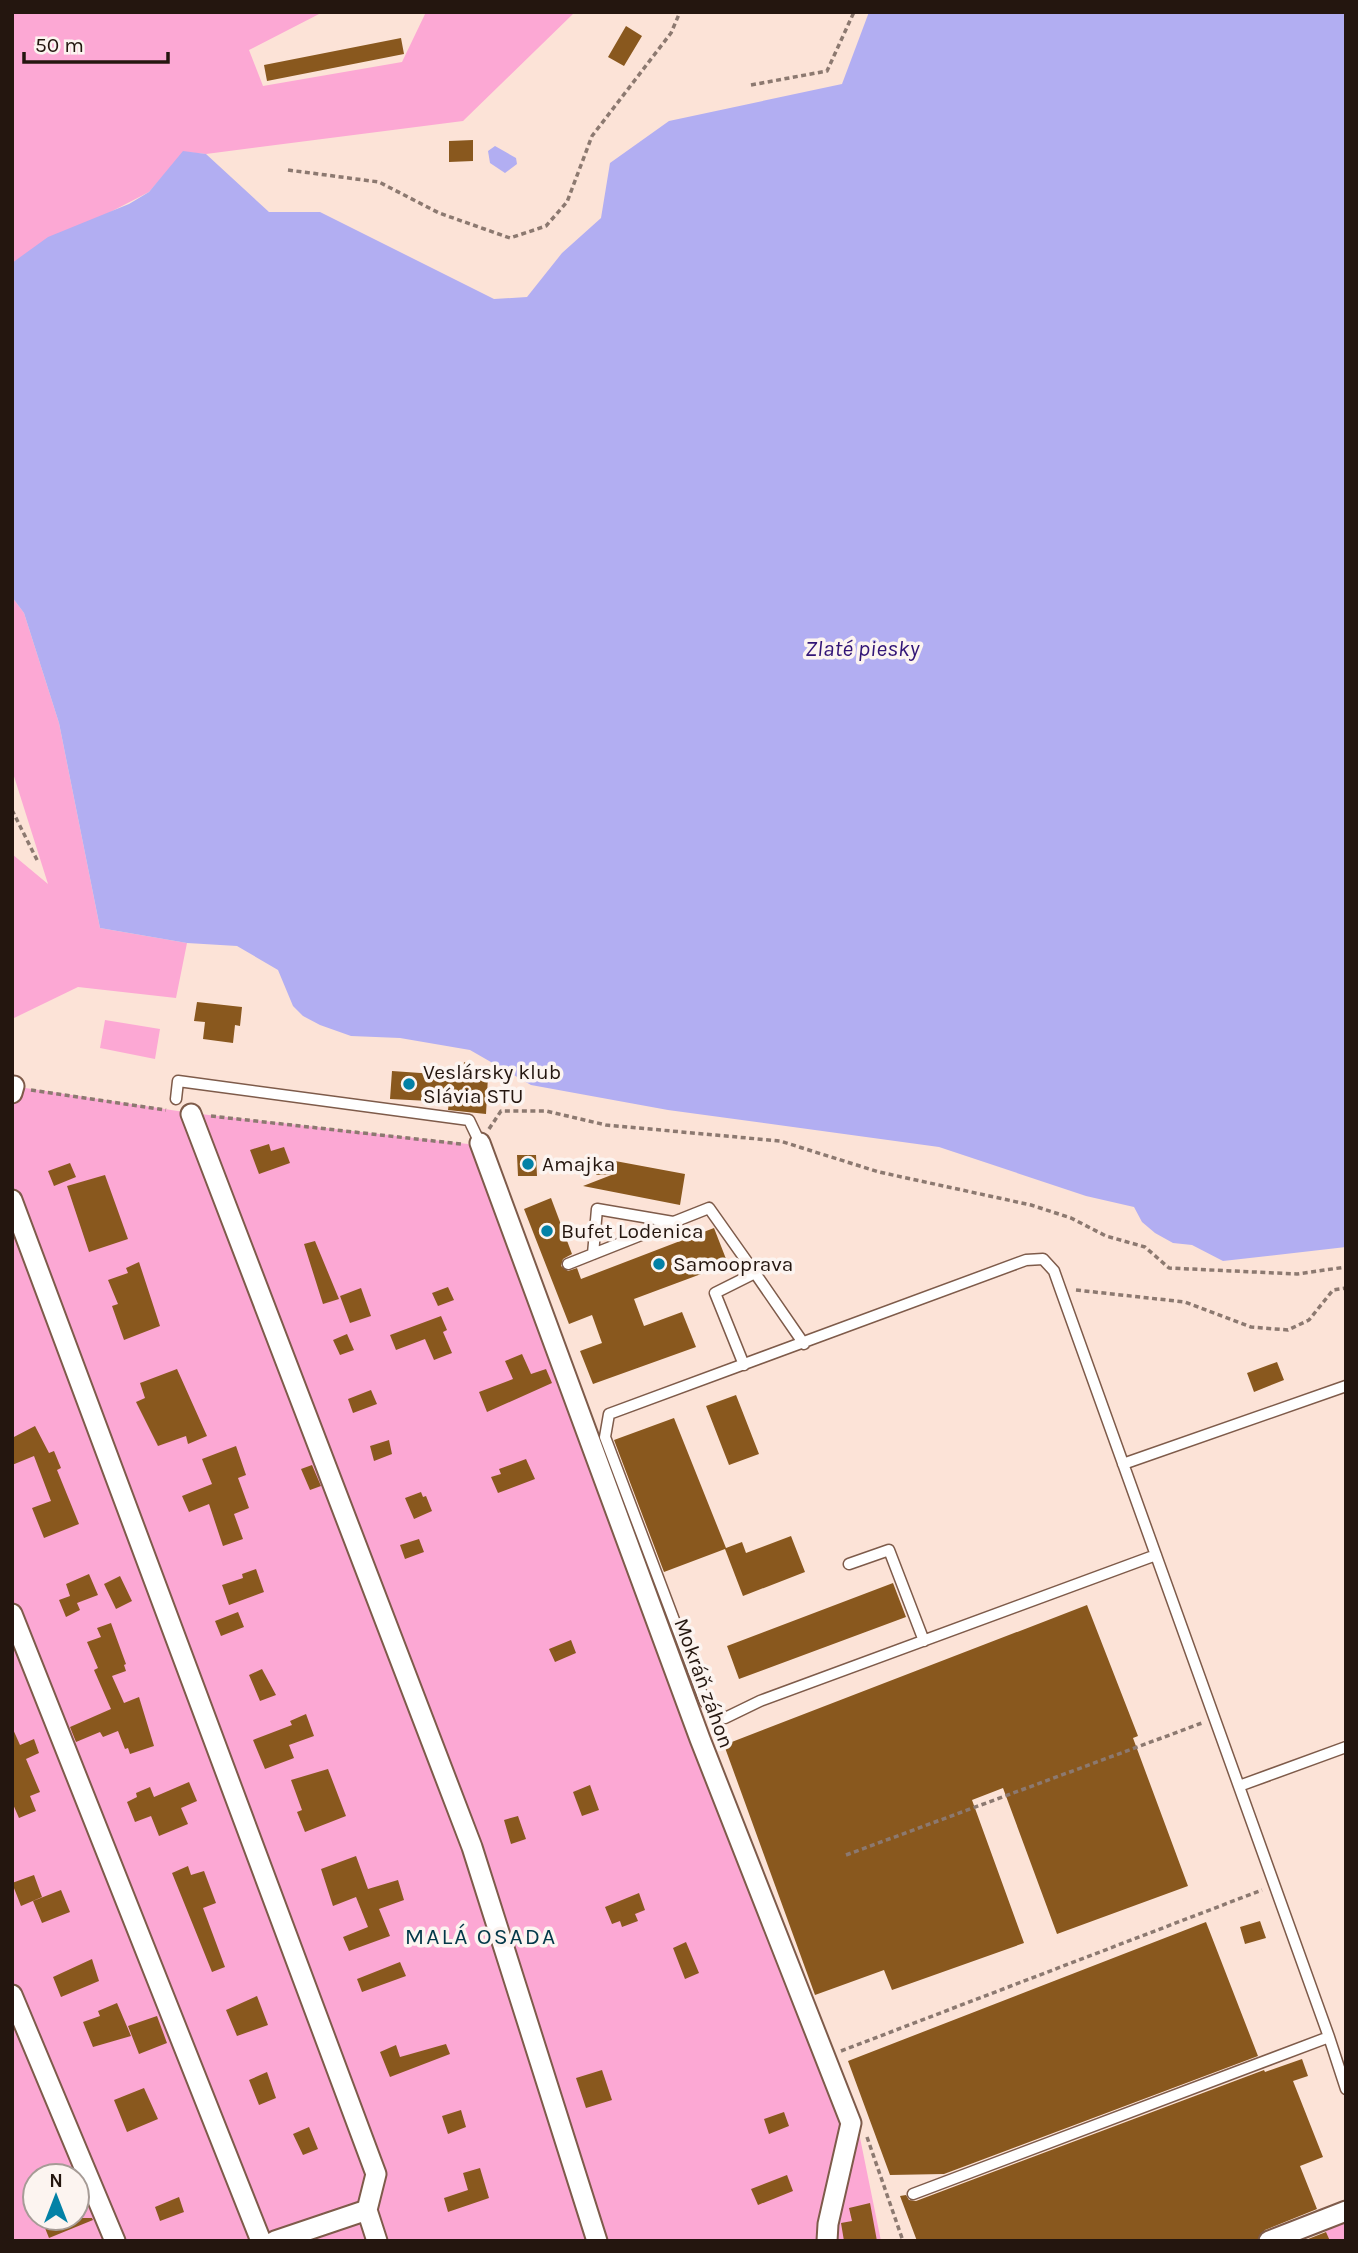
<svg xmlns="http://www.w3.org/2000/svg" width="1358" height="2253" viewBox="0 0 1358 2253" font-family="Karla,sans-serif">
	<rect width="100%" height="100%" fill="#fce3d7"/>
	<path fill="#fca8d4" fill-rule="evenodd" d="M12,12h311l-74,38 14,36 139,-24 24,-50h149l-112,109 -257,33 -22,-2 -35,40 -137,71z
		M12,597l12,16 35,110 41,205 87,15 -11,55 -98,-11 -66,32v-165l36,30 -36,-114z
		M105,1020l55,9 -5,30 -55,-11z
		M12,1086l179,27 277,31 33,37 356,942 24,118h-869zM35,2176h42v42h-42z
		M1346,2218v23h-22l5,-2 -6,-13z"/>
	<path fill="#b2aef2" d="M869,12h477v1235l-123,14 -31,-16 -19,-2 -18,-10 -13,-11 -8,-15 -48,-11 -147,-49 -271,-37 -137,-25 -61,-35 -70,-12 -49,-2 -31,-11 -17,-9 -10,-10 -15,-36 -41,-24 -50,-3 -87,-15 -41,-205 -35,-110 -12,-16v-334l36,-26 81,-33 20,-12 34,-41 23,3 63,58h51l174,87 33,-2 35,-44 39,-35 9,-55 59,-42 173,-37z
		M495,146l21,12 1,6 -12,9 -15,-10 -2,-12z"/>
	<path fill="#89581e" d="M626,26l16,10 -18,30 -16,-9z
		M401,38l3,16 -137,27 -3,-16z
		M473,140v21l-24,1v-21z
		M197,1002l45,5 -2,19 -5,-1 -2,18 -30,-4 2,-17 -11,-1z
		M464,1062l24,14 -2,38 -38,-4 1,-8 -59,-3 2,-28 71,5z
		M269,1144l2,7 13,-4 6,16 -31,11 -9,-24z
		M517,1155h19l1,21h-19z
		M599,1158l86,16 -5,31 -97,-19 31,-12 -18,1z
		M70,1163l6,14 -22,9 -6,-15z
		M105,1175l23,64 -39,13 -22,-66z
		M551,1198l21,56 -9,5 -2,7 7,5 9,-3 4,11 133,-51 14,36 -94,35 10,27 38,-14 14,35 -103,37 -13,-33 22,-8 -10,-28 -23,9 -45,-115z
		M315,1241l24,58 -16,5 -19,-60z
		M139,1262l21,64 -36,14 -12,-34 6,-2 -10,-24 20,-7 -2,-5z
		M448,1287l6,13 -16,6 -6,-13z
		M361,1288l10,28 -21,7 -10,-27z
		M441,1316l6,14 -4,2 9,21 -18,7 -9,-21 -29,11 -6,-15z
		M347,1334l7,16 -14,5 -7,-15z
		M522,1354l9,20 15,-5 6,14 -65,29 -8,-20 34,-13 -8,-18z
		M1277,1362l7,18 -30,12 -7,-19z
		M177,1369l30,67 -19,8 -2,-8 -28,10 -22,-44 9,-4 -5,-15z
		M371,1390l6,14 -24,9 -5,-14z
		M736,1395l23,59 -30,11 -23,-59z
		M674,1418l52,130 16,-6 4,11 45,-17 14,36 -62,24 -18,-47 -61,23 -50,-132z
		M35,1426l14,27 5,-2 7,17 -4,2 22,54 -35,14 -12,-30 19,-7 -17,-45 -22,9v-27z
		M389,1440l3,14 -18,7 -4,-15z
		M236,1446l10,29 -8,3 11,30 -15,6 9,25 -20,7 -14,-42 -20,8 -7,-16 30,-12 -10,-25z
		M526,1459l9,20 -37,14 -7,-16 10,-3 -2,-5z
		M312,1465l9,21 -11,4 -9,-21z
		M421,1492l2,5 3,-1 6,15 -18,8 -9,-21z
		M419,1539l5,13 -19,7 -5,-14z
		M256,1569l8,23 -35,13 -7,-20 21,-7 -1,-4z
		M89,1574l9,21 -21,8 3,7 -14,7 -7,-17 11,-4 -4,-12z
		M120,1576l12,25 -16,8 -12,-25z
		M893,1583l13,34 -167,62 -12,-33z
		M1087,1605l51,131 -5,2 55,148 -131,48 -54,-146 -31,12 52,143 -132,47 -8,-20 -69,25 -91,-250z
		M238,1612l6,15 -23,9 -6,-15z
		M111,1623l15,41 -2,1 2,6 -14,5 12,27 15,-6 15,49 -24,8 -2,-6 -3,1 -7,-18 -15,6 -3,-5 -24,10 -6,-15 41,-18 -17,-39 4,-2 -11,-26 14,-5 -4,-9z
		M571,1640l5,13 -21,9 -6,-13z
		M262,1669l14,26 -16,6 -11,-26z
		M306,1714l8,22 -25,9 5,13 -29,11 -12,-29 39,-15 -2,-4z
		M12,1727l8,18 14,-6 5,14 -13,6 14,33 -10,4 6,15 -17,7 -7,-16z
		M328,1769l18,47 -41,16 -8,-20 5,-2 -11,-30z
		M189,1782l8,19 -16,7 7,16 -29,12 -8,-20 -16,6 -8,-20 10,-5 -1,-4 14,-6 4,10z
		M590,1785l9,25 -17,6 -9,-24z
		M518,1816l8,23 -15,5 -7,-24z
		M356,1856l12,33 30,-9 6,20 -25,9 11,27 -41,15 -6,-14 25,-10 -12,-30 -23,9 -12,-37z
		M188,1866l3,9 13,-4 12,32 -13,5 22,59 -13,5 -40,-99z
		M34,1875l8,22 -21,9 -9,-23z
		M61,1890l9,22 -28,11 -9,-22z
		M639,1893l6,17 -10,4 3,7 -16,6 -2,-6 -8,3 -7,-17z
		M1260,1921l6,17 -21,6 -5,-17z
		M1206,1922l52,134 -314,118 -54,1 -42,-114z
		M686,1942l13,31 -14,6 -12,-31z
		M92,1959l7,22 -38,16 -8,-20z
		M400,1962l6,14 -44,16 -5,-13z
		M257,1996l11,29 -31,11 -11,-26z
		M117,2003l14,33 -38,11 -10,-25 17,-6 -2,-5z
		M157,2016l10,27 -28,11 -11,-28z
		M446,2044l4,10 -60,23 -10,-25 16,-7 4,12z
		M1302,2059l6,17 -15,5 30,76 -23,9 17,43 -52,21 -8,11h-340l-17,-45 6,-1 3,5 7,1 348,-131 1,2z
		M602,2070l10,30 -26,8 -10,-30z
		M267,2072l9,26 -17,7 -10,-25z
		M144,2088l14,31 -31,13 -13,-32z
		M461,2110l5,17 -18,7 -6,-18z
		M784,2112l5,14 -20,8 -5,-15z
		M309,2127l9,22 -15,6 -10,-21z
		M480,2168l9,30 -41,14 -4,-14 24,-8 -5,-17z
		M787,2175l6,16 -35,14 -7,-16z
		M179,2197l5,15 -24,9 -5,-14z
		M870,2203l7,38h-33l-3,-18 11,-2 -3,-13z
		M41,2218h51l1,2 -44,18z
		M1326,2232l4,9h-27z"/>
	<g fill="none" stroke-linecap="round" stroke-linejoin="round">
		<g stroke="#7e5b4a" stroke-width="13">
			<path id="lane" d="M176,1099l2,-18 291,39 11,23
				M593,1254l4,-45 76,13
				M568,1264l141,-56 46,65 -40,20 29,72
				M755,1273l49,71
				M1123,1464l223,-78
				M1156,1555l-396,146 -35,17 -20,-16 -100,-265 4,-23 417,-154 17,-1 11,12 6,17 269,749 17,52
				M849,1564l40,-14 35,91
				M1239,1786l107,-39
				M913,2194l416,-157"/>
		</g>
		<g stroke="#7e5b4a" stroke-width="23">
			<path id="street" d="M12,1093l2,-7
				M191,1114l281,733 125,394
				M480,1143l220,596 151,384 -23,101 -1,17
				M12,1200l364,974 -9,36 10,31
				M12,1614l249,627
				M12,1995l103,246
				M275,2241l92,-31
				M1269,2241l77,-30"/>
		</g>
		<path stroke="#8c7970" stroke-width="3.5" stroke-dasharray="5 3.5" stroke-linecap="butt" d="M751,85l76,-14 27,-59
			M288,170l91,12 60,31 71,25 36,-12 21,-24 25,-66 79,-103 9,-21
			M12,810l26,52
			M31,1090l135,20
			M211,1116l250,28
			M489,1129l12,-18h45l60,14 174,16 99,31 152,33 40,13 35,18 39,11 24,21 128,6 49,-7
			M1076,1290l109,12 66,25 37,3 21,-10 24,-30 13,-2
			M846,1855l356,-132
			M841,2051l421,-161
			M867,2137l36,104"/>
		<use href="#lane" stroke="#fff" stroke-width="10"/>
		<use href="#street" stroke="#fff" stroke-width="19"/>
	</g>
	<g fill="#0381a6" stroke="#fcf4f0" stroke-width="2.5">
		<circle cx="409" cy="1084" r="7"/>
		<circle cx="528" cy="1164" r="7"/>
		<circle cx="547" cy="1231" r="7"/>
		<circle cx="659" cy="1264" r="7"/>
	</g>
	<g text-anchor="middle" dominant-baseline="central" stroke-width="7" stroke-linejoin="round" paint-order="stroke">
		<g font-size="21" fill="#24160f" stroke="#fcf4f0" text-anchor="start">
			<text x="423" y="1072">Veslársky klub<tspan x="423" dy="24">Slávia STU</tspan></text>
			<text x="542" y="1164">Amajka</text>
			<text x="561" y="1231">Bufet Lodenica</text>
			<text x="673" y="1264">Samooprava</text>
		</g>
		<g font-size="21" fill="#24160f" stroke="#fcf4f0">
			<text transform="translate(704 1683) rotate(70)">Mokráň záhon</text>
		</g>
		<g font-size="23" font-style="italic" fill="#311476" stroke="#fcf4f0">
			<text x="862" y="648">Zlaté piesky</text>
		</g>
		<g font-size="23" letter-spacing="2" fill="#023849" stroke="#fcf4f0">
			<text x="481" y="1936">MALÁ OSADA</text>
		</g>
	</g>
	<rect width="1358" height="2253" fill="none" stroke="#24160f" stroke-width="28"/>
	<g transform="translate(56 2197)"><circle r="33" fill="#fcf4f0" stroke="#a69b96" stroke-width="2"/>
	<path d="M0-5L12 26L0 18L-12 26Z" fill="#0381a6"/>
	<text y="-10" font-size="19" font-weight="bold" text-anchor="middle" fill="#24160f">N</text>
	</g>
	<path d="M24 52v10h144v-10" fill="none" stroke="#24160f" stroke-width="3.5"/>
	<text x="35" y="52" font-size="21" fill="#24160f" stroke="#fcf4f0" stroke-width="5" paint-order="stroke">50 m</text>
</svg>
